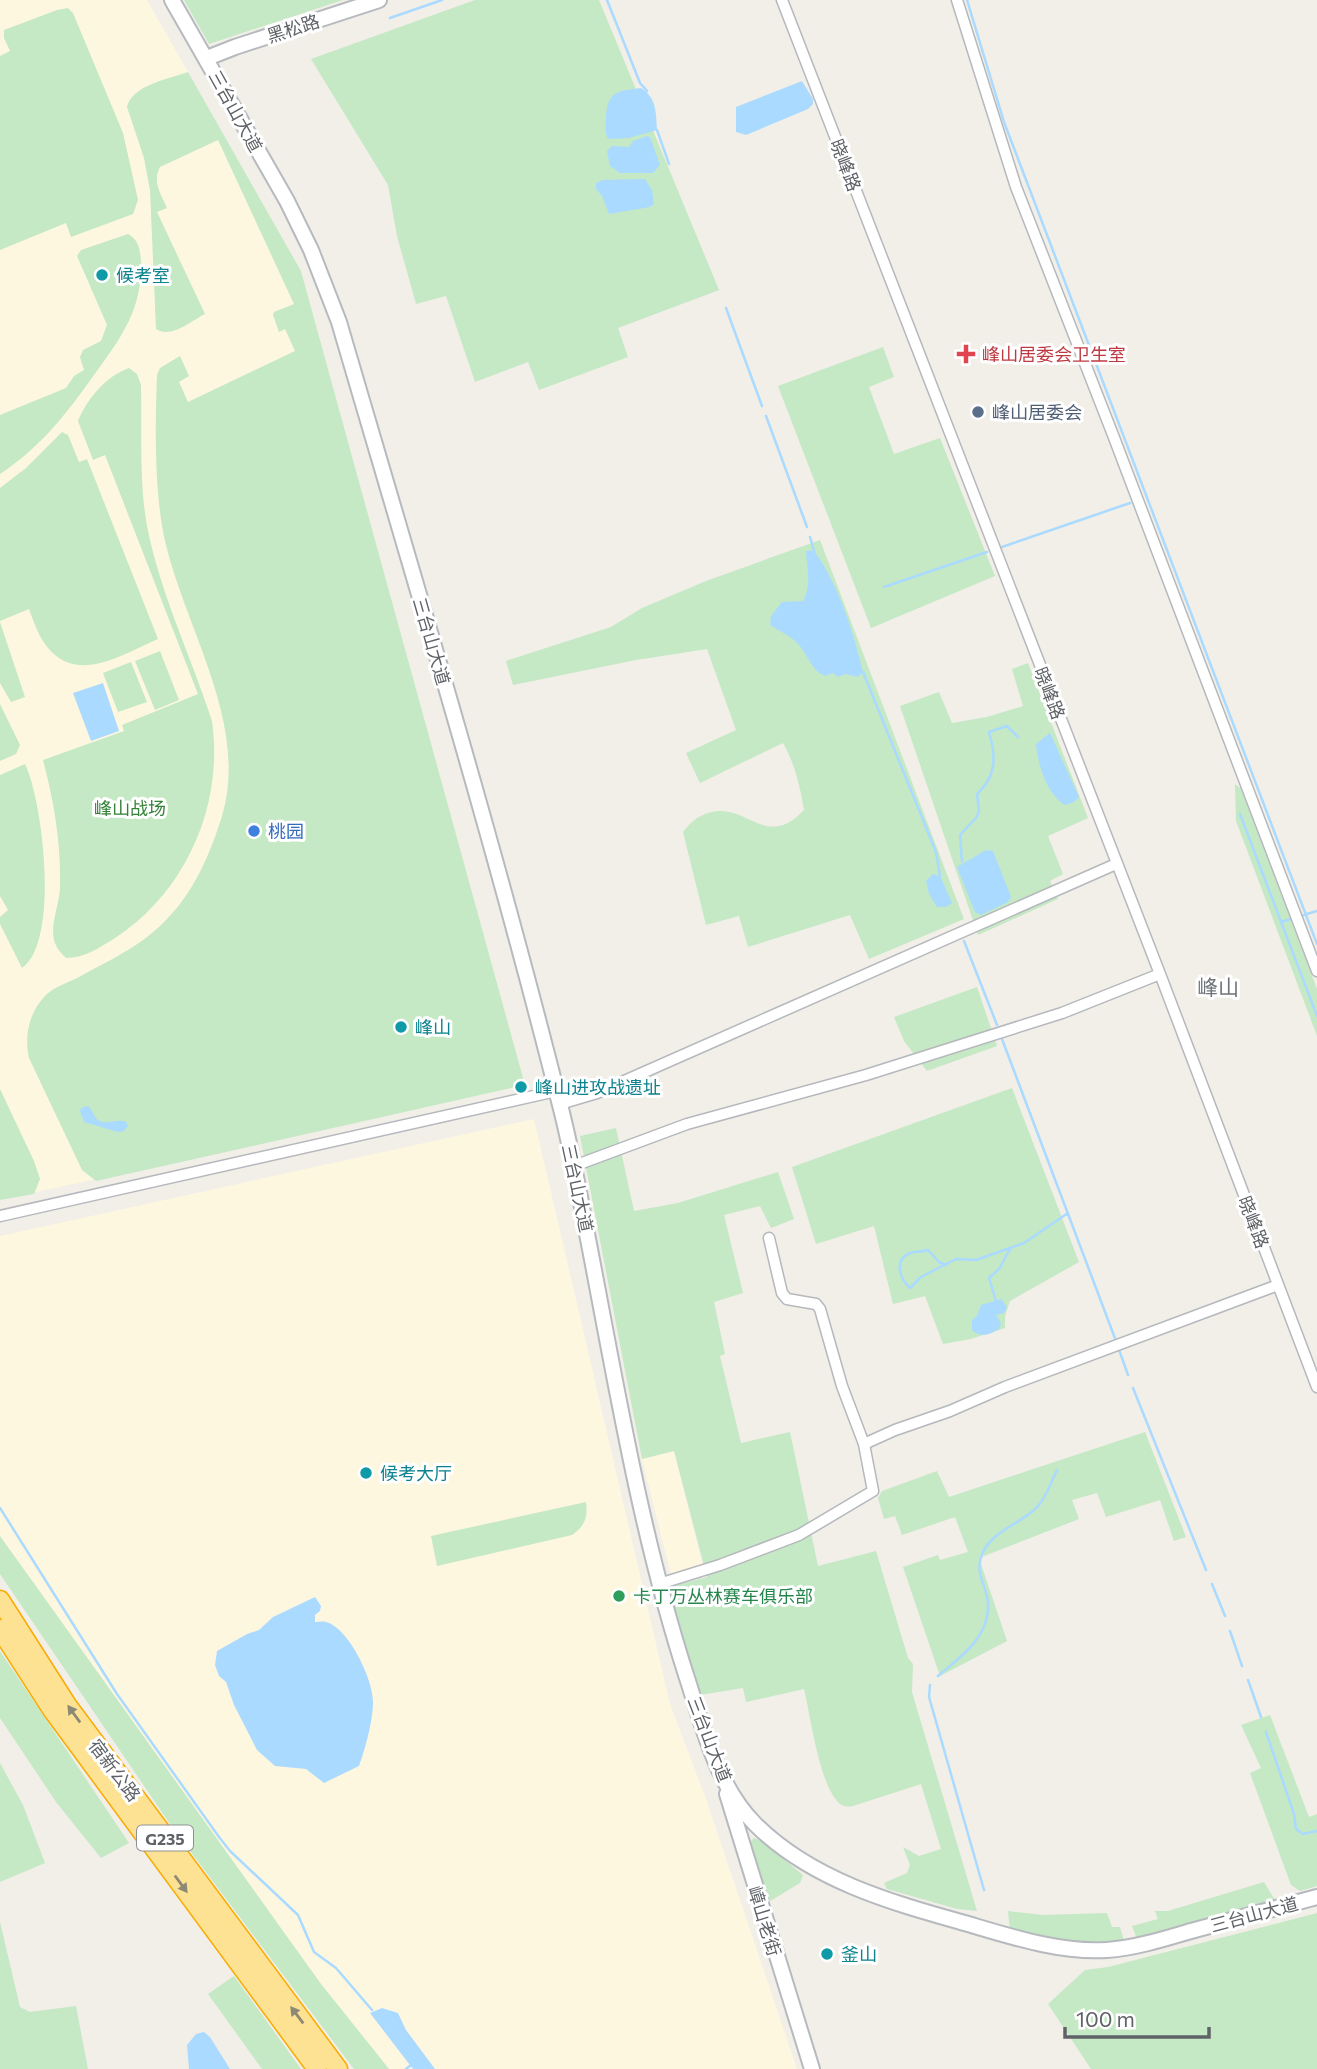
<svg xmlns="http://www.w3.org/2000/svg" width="1317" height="2069" viewBox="0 0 1317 2069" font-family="Commissioner,'Noto Sans SC',sans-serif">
	<rect width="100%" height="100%" fill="#f1efe8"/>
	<path fill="#fef7e0" d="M0,0h147l154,271 224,814 -525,115z
		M534,1119l136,585 37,98 90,267h-408l-68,-85 -321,-448v-300z
		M674,1451l29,116 -32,8 -29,-116z"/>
	<path fill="#c5e8c5" d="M184,0h159l-134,44z
		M475,0h124l120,290 -101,38 10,29 -89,33 -11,-28 -53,20 -29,-86 -30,8 -19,-68 -9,-51 -77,-126z
		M68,8l5,5 50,120 15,67 -5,14 -62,23 -5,-14 -66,27v-194l10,-5 -6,-13v-8l53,-20z
		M188,72l113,199 224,814 -429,96 -14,-11 -53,-112c-5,-22 0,-47 18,-64 8,-7 22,-12 32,-17 29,-16 62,-31 85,-55 29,-28 46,-67 58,-106 27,-91 -35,-184 -56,-271 -12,-48 -11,-119 -9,-170l3,-7 20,-12 9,20 -10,6 9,20 107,-51 -10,-22 -6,3 -6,-17 1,-3 20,-8 -76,-164 -58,27c-8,15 1,27 7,41l-10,4 48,102c-14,7 -34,25 -49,15l-6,-139 -6,-32 -17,-51c5,-22 42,-28 61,-35z
		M128,234c11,6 12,16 13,27 2,52 -24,82 -52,121 -25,35 -52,68 -89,92v-59l66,-27 8,-12 10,-6 -4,-13 3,-7 18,-9 6,-16 -30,-69 4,-6z
		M883,347l11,30 -25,10 25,67 46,-16 55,138 -124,52 -93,-242z
		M129,368l8,6 4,11c1,45 -2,97 6,141 13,67 44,130 65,195 12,84 -26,171 -97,217 -16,10 -30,20 -49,20 -5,-5 -10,-10 -12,-18 -4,-16 6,-37 6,-54 1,-44 -6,-84 -17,-126l81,-29 -2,-6 76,-31 -93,-239 -12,5 -15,-39c9,-22 28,-45 51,-53z
		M62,432l6,3 11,27 8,-3 71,180c-41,18 -90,51 -119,-5 -4,-8 -7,-17 -10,-25l-29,12v-133l26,-20z
		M820,540l144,379 -95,40 -19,-44 -102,32 -9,-31 -33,9 -23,-93c4,-5 10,-12 16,-15 45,-25 63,38 105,-7 -4,-24 -9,-46 -21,-67l-83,40 -14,-30 50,-23 -29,-81 -71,11 -123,25 -7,-24 105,-34 31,-19 64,-27z
		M0,622l25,75 -14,5 -11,-19z
		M160,651l19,49 -24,10 -20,-49z
		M131,662l16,40 -29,10 -15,-39z
		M1028,663l60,155 -40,18 15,38 -13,7 8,18 -80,36 -78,-229 39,-14 13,31 35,-6 36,-11 -11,-37z
		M0,704l20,41 -4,9 -16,7z
		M25,764c18,37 35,178 -3,204l-22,-44v-7l8,-7 -8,-14v-121z
		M1235,784l6,5 76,200v47l-81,-215z
		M977,987l20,59 -70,25 -23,-30 -10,-24z
		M1012,1088l67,174 -69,39 -5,15v12l-34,11 -28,5 -18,-48 -32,8 -19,-78 -58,18 -24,-77z
		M0,1089l34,72 6,18 -6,15 -34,6z
		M616,1128l18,83 44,-8 100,-31 16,47 -23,9 -11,-22 -36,9 19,78 -29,9 11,52 -5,2 21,87 49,-11 28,134 58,-15 32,107 5,6 -1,28 65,219 -20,-2 -70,-20 -3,-6 23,-10 3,-8 -7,-18 16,9 22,-7 -20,-65 -68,22c-6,1 -10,1 -15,-4 -19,-20 -27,-84 -34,-113l-58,13 -3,-14 -43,7 -31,-108 38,-10 -33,-126 -32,8 -62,-323z
		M1145,1432l41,105 -12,4 -14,-41 -54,17 -9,-24 -25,7 7,19 -100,39 28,83 -67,35 -37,-109 35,-12 2,5 28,-8 -13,-35 -53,18 -7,-19 -11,3 -6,-21 4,-7 55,-20 12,26z
		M586,1502c2,15 -1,24 -14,33l-135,31 -6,-30z
		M0,1536l321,448 68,85h-35l-182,-242 -172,-253z
		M0,1651l129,192 -28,15 -45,-56 -56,-84z
		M1270,1715l39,102 8,-3v72l-17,5 -9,-6 -41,-112 11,-5 -20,-43z
		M0,1763l23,42 22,58 -45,19z
		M754,1838l6,2 43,35 -3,8 -28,17 -5,1 -19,-57z
		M1264,1882l12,20 -139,37 -5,-13 26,-7 -3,-8h13z
		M1008,1911l35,4 64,-2 5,14h8l4,14 -38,5 -76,-15z
		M1317,1913v156h-226l-43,-65 37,-34 23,-3z
		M0,1922l20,85 10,5 46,-6 12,63h-88z
		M234,1976l67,93h-39l-54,-75z"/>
	<path fill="#aadaff" d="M802,81l11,18v5l-5,5 -62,26 -10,-3v-25z
		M641,88c16,10 15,25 16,42l-28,8 -21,1c-4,-8 -2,-14 -2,-23 2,-26 13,-25 35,-28z
		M647,136l3,1 10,28 -7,8h-33l-10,-7 -3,-15 5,-5 17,1 4,-6z
		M645,179l7,11 2,14 -4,3 -41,7 -7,-18 -6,-7v-6l7,-3z
		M806,551h8c25,34 39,80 49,121l-5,5 -13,-3 -7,3 -5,-4 -8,3c-16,-7 -17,-24 -30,-35 -7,-7 -17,-10 -25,-16l1,-9 11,-14 21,-1c9,-17 4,-31 3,-50z
		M103,683l16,48 -28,10 -18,-48z
		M1050,733l29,64c-4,5 -8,7 -15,8 -18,-13 -26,-40 -28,-61z
		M986,850l7,1 18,46 -3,5 -27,13 -6,-3 -18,-45z
		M933,874l7,2 12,27 -6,4h-9l-8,-13 -3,-13z
		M88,1106c5,4 5,10 10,14 7,6 20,-2 28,2l2,4 -4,5 -6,1 -34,-10 -4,-11 1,-3z
		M1001,1299l6,8 -3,6 -8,2 5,8 -2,6c-9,6 -19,9 -27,1v-10l5,-4 4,-11z
		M315,1597l6,9 -1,5 -5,4v7c4,0 7,-1 11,0 23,6 48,59 47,81 0,17 -8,47 -14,63l-35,17 -18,-14 -31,-3 -18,-16 -23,-45 -8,-23 -7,-6 -4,-11 2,-14 30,-17 12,-4 14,-13z
		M382,2008l16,5 8,17 29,39h-22l-43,-56z
		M204,2032l6,5 20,32h-41l-2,-24 9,-11z"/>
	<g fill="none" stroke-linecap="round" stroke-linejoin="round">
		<path stroke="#aadaff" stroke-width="2.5" d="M607,0l33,83 7,8
			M967,0l37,122 313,822
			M390,18l52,-18
			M657,130l12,34
			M726,308l36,98
			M766,416l41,111
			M810,537l4,14
			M1002,547l128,-44
			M884,587l103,-35
			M863,672l73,180 4,24
			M1240,814l77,202
			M962,862l-2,-27 16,-17 3,-7 -2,-17c20,-18 19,-38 12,-62l18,-6 11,11
			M1300,916l17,-5
			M1281,922l13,-4
			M964,941l33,84
			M1002,1039l114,302
			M946,1265l-7,-3 -11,-12c-6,2 -12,1 -18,3 -17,7 -10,26 0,35l11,-11 35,-18 20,1 48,-17 44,-30
			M996,1301l-7,-23 10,-9 11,-20
			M1118,1347l10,28
			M1133,1388l73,182
			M0,1508l117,186 102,143 11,14 68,64 16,37 22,16 36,42
			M1212,1584l13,32
			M1230,1631l12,35
			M938,1676c21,-18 49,-37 50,-67 2,-22 -16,-34 -5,-57 10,-21 37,-28 53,-44 10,-9 15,-26 21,-38
			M1248,1680l13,37
			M930,1685l-1,12 55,193
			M1266,1732l28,82 2,15 7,5 14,-3
			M406,2069l5,-4"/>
		<g stroke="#b5b8bc" stroke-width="13">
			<path id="street" d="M782,0l378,974 157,413
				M957,0l59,187 97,248 204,536
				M560,1104l37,-11 519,-229
				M574,1166l113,-42 179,-49 196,-62 98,-39
				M0,1216l556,-125
				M864,1444l31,-14 55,-19 55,-24 273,-102
				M659,1584l61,-19 79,-30 74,-44 -9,-47 -22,-58 -22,-77 -4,-5 -29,-5 -5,-6 -13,-55"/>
		</g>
		<g stroke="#b6babf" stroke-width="18">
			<path id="secondary" d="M172,0l115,201 24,49 28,72c76,260 155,520 221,783 12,46 20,93 29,139 28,145 52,292 98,434 16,49 30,108 68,146 57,57 138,79 213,100 44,13 93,29 139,26 28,-2 57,-11 84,-19 42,-11 84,-23 126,-34
				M207,58l28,-11 144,-47
				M727,1794l85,275"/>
		</g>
		<g stroke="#f9ab00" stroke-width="21">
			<path id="highway" d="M0,1600l67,105 271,364
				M0,1629l53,82 264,358"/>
		</g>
		<use href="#street" stroke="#fff" stroke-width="10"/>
		<use href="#secondary" stroke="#fff" stroke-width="14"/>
		<use href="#highway" stroke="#fde293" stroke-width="18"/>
	</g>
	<defs><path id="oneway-solid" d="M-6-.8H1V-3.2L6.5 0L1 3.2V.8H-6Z" transform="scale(1.75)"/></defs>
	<g fill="#8e8975">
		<use href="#oneway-solid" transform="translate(74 1714) rotate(-126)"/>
		<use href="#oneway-solid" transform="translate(181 1884) rotate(54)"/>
		<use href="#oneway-solid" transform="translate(297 2015) rotate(-127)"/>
	</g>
	<g fill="#0f9aa8" stroke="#fff" stroke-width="2.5">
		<circle cx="102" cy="275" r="7"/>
		<circle cx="401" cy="1027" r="7"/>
		<circle cx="521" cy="1087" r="7"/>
		<circle cx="366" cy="1473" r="7"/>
		<circle cx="827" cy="1954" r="7"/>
	</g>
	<path fill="#e0444e" stroke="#fff" stroke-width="2.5" d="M962.5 343.5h7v7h7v7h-7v7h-7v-7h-7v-7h7z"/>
	<circle fill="#5c6f8a" stroke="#fff" stroke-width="2.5" cx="978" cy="412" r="7"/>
	<circle fill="#3f7fe0" stroke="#fff" stroke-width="2.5" cx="254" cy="831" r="7"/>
	<circle fill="#2e9e5b" stroke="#fff" stroke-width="2.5" cx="619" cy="1596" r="7"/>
	<g text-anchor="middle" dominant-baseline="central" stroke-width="6" stroke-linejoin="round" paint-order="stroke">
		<rect fill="#fff" stroke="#8f9295" stroke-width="2" x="137" y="1825.5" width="56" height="25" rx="5"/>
		<g font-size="16" font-weight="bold" fill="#5f6368">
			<text x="165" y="1838">G235</text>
		</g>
		<g font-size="18" fill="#5f6368" stroke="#fff">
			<text transform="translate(293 28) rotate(-18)">黑松路</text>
			<text transform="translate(236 111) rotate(61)">三台山大道</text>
			<text transform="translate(846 165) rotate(69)">晓峰路</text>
			<text transform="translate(432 641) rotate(74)">三台山大道</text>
			<text transform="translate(1050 693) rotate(69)">晓峰路</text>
			<text transform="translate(578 1188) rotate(78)">三台山大道</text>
			<text transform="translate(1254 1222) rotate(69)">晓峰路</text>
			<text transform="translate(710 1739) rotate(69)">三台山大道</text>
			<text transform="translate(115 1770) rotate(53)">宿新公路</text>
			<text transform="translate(1254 1914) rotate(-15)">三台山大道</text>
			<text transform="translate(765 1921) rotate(73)">嶂山老街</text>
		</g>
		<g font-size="18" fill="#0d838f" stroke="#fff" text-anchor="start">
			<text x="116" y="275">候考室</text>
			<text x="415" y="1027">峰山</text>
			<text x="535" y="1087">峰山进攻战遗址</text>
			<text x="380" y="1473">候考大厅</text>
			<text x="841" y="1954">釜山</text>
		</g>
		<g font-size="18" fill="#be3a42" stroke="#fff" text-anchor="start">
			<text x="982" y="354">峰山居委会卫生室</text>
		</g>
		<g font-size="18" fill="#4e5e75" stroke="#fff" text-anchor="start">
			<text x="992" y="412">峰山居委会</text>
		</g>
		<g font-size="18" fill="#348238" stroke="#fff">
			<text x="130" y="808">峰山战场</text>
		</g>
		<g font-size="18" fill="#366cbe" stroke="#fff" text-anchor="start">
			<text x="268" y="831">桃园</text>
		</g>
		<g font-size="18" fill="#27864d" stroke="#fff" text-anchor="start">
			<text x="633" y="1596">卡丁万丛林赛车俱乐部</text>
		</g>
		<g font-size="21" fill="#70757a" stroke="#fff">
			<text x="1218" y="986">峰山</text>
		</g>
	</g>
	<path d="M1065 2027v10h144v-10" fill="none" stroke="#5f6368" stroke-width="3.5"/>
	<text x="1076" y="2027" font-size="21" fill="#5f6368" stroke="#ffffff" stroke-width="5" paint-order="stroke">100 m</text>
</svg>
